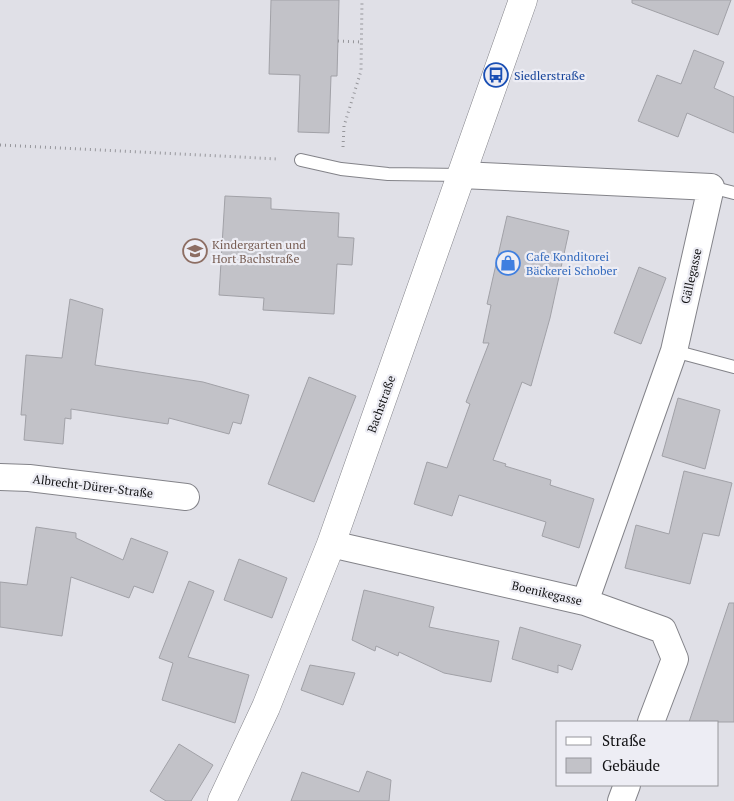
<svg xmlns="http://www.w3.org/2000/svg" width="734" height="801" viewBox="0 0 734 801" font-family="'PT Serif',serif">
	<rect width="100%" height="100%" fill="#e0e0e7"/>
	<path fill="#c2c2c8" stroke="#a1a1a7" d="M271,0h68l-2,76h-6l-2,57 -31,-1 2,-57 -31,-1z
		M632,0h99l-13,35 -86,-32z
		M694,50l30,12 -10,26 20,9v36l-47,-20 -9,24 -40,-16 19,-46 24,9z
		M225,196l46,2v11l68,4 -1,24 16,1 -2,27 -15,-1 -3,50 -71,-4 1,-12 -45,-3z
		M507,216l62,15 -19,87 -19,68 -9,-4 -29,78 13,4 -1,2 46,14 -1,5 44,14 -15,49 -37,-12 4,-14 -87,-27 -7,21 -38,-12 13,-42 20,6 23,-64 -4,-2 23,-59h-6l8,-38 -4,-1z
		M639,267l27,11 -25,66 -27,-11z
		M70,299l33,10 -8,56 108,17 46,13 -8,29 -8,-2 -4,12 -60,-16 -1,6 -97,-15v10l-6,-1 -2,26 -39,-4 2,-25h-5l5,-60 36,3z
		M309,377l47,19 -42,106 -46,-18z
		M678,398l42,12 -15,59 -43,-13z
		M684,471l48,12 -13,53 -16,-3 -13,51 -65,-16 11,-43 33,9z
		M36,527l40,6v5l47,22 8,-22 37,14 -15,41 -19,-7 -5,12 -58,-21 -9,59 -62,-9v-45l27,3z
		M239,559l48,19 -15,40 -48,-18z
		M189,581l25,10 -26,66 61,18 -14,48 -73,-23 11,-37 -14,-5z
		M364,590l70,17 -5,20 70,14 -8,41 -47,-9 -45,-21 -1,4 -22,-10 -1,5 -23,-11z
		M729,603h5v119h-45z
		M520,627l61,18 -9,25 -14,-5v8l-46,-14z
		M310,665l45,8 -12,32 -42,-15z
		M179,744l34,21 -22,36h-25l-16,-10z
		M367,771l24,9 -2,21h-98l11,-29 57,20z"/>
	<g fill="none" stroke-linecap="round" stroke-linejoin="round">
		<g stroke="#838389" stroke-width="14">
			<path id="service" d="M301,160l40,9 47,5 73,1
				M711,187l23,6
				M674,351l60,16"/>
		</g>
		<g stroke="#838389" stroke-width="28">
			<path id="minor" d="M461,175l250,12 -37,164 -89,251
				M0,477l29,1 157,19
				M331,544l254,58 78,28 12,29 -24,63
				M621,801l6,-16"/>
		</g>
		<g stroke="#838389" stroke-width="29">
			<path id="tertiary" d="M222,801l44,-94 65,-163 192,-544"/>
		</g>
		<path stroke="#96969b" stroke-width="3" stroke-dasharray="1 4" stroke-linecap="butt" d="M338,41l23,1
			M0,145l278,14
			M343,147l1,-21 17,-55 1,-71"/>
		<use href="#service" stroke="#fff" stroke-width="12"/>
		<use href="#minor" stroke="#fff" stroke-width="26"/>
		<use href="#tertiary" stroke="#fff" stroke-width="28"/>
	</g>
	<defs>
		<g id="bus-ring" transform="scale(1.25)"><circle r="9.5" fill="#ededf4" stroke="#1a4fb4" stroke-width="1.5"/><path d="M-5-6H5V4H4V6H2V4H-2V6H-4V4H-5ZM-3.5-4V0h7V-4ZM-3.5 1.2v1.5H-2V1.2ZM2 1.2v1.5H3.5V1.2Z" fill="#1a4fb4"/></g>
		<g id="school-ring" transform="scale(1.25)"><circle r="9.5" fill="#ededf4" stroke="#8d6e63" stroke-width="1.5"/><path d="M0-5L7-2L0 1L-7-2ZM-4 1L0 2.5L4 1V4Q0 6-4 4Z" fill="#8d6e63"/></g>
		<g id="shop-ring" transform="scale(1.25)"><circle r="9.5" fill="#ededf4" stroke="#3f7fe0" stroke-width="1.5"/><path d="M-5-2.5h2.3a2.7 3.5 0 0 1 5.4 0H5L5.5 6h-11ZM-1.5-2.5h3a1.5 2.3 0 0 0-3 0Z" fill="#3f7fe0"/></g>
	</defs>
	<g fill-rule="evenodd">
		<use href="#bus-ring" x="496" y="75"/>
		<use href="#school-ring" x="195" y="251"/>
		<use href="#shop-ring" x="508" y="263"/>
	</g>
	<g text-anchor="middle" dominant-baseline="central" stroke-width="4.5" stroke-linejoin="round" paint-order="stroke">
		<g font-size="12" fill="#164399" stroke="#ededf4" text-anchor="start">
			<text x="514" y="75">Siedlerstraße</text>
		</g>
		<g font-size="12" fill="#785e54" stroke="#ededf4" text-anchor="start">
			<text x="212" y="244">Kindergarten und<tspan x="212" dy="14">Hort Bachstraße</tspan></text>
		</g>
		<g font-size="12" fill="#366cbe" stroke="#ededf4" text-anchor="start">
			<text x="526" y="256">Cafe Konditorei<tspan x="526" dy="14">Bäckerei Schober</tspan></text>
		</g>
		<g font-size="12" fill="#131315" stroke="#ededf4">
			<text transform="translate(691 276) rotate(-77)">Gällegasse</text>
			<text transform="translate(381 404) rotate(-70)">Bachstraße</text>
			<text transform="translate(93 486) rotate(7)">Albrecht-Dürer-Straße</text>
			<text transform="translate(547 593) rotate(13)">Boenikegasse</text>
		</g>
	</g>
	<rect x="556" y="721" width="162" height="65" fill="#ededf4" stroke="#96969b"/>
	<rect x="566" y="737" width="25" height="8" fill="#ffffff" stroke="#96969b"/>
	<text x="602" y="746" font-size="15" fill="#131315">Straße</text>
	<rect x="566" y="758" width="25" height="15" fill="#c2c2c8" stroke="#96969b"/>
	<text x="602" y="771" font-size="15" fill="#131315">Gebäude</text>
</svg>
